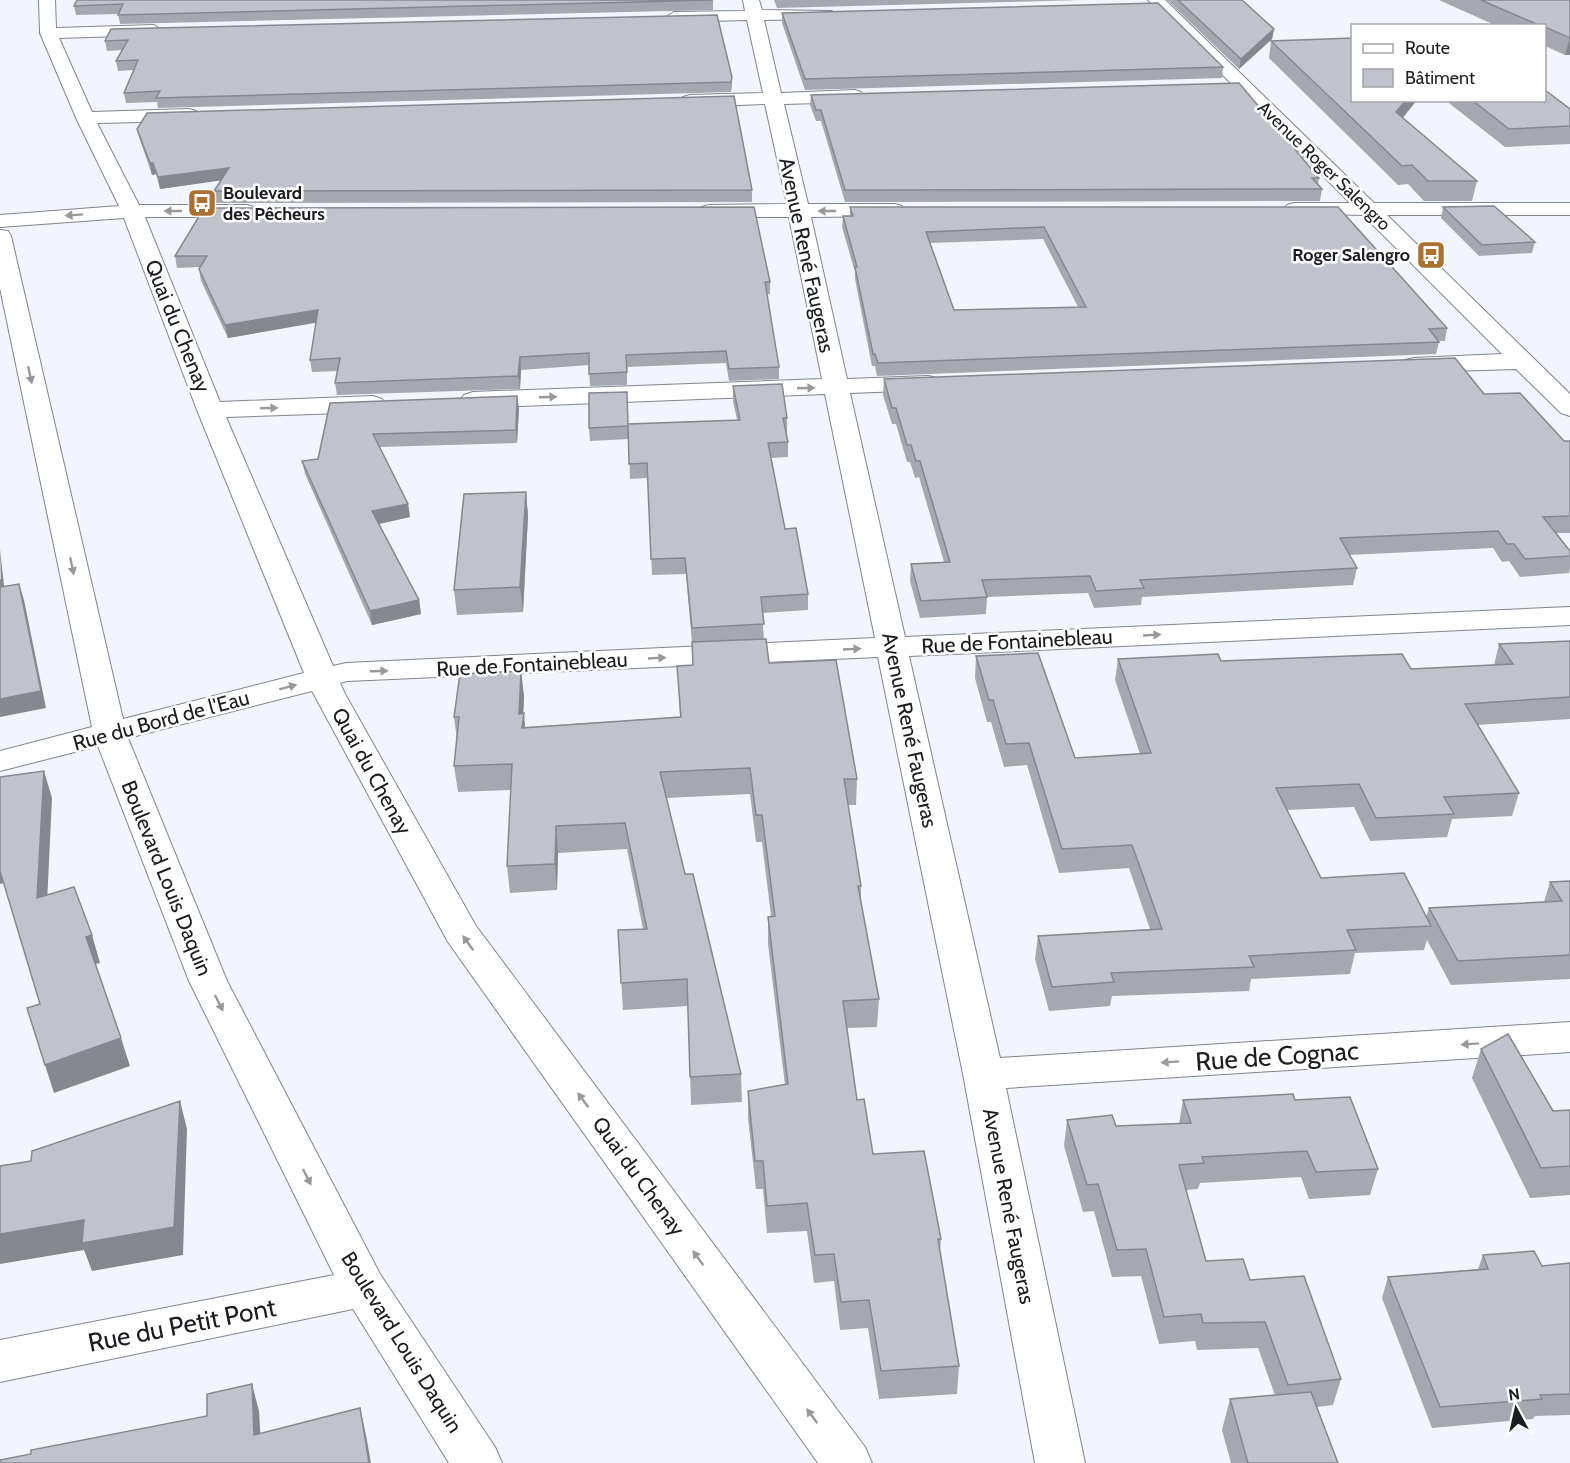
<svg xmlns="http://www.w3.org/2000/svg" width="1570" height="1463" viewBox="0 0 1570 1463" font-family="Cabin,sans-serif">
	<rect width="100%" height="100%" fill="#f2f5ff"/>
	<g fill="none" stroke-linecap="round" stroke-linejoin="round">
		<g stroke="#81858d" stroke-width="2">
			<path id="street" d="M39,0h16l1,28 98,-3 8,5 -8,5 -95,3 33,74 97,-3 7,2 2,4 -2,4 -7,2 -92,2 42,82h108l7,2 3,4 -3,4 -7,2h-102l75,185 153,-6 9,3 4,5 -4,5 -9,3 -147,5 107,249 13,-3 529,-25 -50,-244 -352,14 -9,-3 -4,-5 4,-5 9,-3 349,-13 -33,-162h-80l-7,-2 -3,-4 3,-4 7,-2 78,-1 -22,-100 -75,3 -7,-2 -2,-4 2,-4 7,-2 73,-2 -16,-73 -73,2 -8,-5 8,-5 71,-1 -2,-11h16l3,10 70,1 2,3 -8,5 -62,1 17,73 74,-3 6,2 3,4 -3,4 -6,2 -71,2 24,100h87l7,2 3,4 -3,4 -7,2 -84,1 36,162 81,-3 9,2 3,5 -3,5 -9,2 -78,3 55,244 665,-30v18l-661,31 91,402 570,-36v30l-564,36 79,375h-50l-72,-389 -85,-417 -531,24 -7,2 5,11 131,232 389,521 7,16h-54l-370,-521 -136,-251 -184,47 99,243 153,293 115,173 7,16h-53l-96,-154 -353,73v-42l334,-65 -145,-294 -91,-235 -98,25v-20l92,-24 -92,-439v-58l8,1 3,5 112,483 181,-46 -107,-263 -73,-192 -124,9v-12l119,-9 -42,-86 -37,-87z
				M1148,0h17l209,203h196v12h-183l183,179v22l-9,-3 -45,-44 -102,3 -9,-2 -3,-5 3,-5 9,-2 88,-4 -139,-139 -76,-2 -3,-4 3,-4 7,-2h56z"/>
		</g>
		<use href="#street" fill="#fff" fill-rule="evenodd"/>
	</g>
	<path fill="#a5a8b0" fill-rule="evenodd" d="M77,0h636v10l-593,14 -2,-10 -42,1 -2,-9z
		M774,0h308l-305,8z
		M1167,0h75l32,29 -2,10 -33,30z
		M1439,0h131v55h-5l-20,-9v-20h-48z
		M782,13l441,54 -1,11 -417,12 -23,-67z
		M111,29l621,48v10l-1,5 -573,16 -1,-6 -31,1 -2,-10 10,-23 -16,1 -2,-10 6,-11 -15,1 -2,-10z
		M1271,41l82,59h64l-14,18 74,63 -5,20h-48l-16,-17 -10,1 -129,-127z
		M811,95l508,83 -1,7 4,4 -2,12 -475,1 -24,-81h-5l-6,-16z
		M1445,100h100l25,9v35l-65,3z
		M137,129l615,61v12l-536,1 -2,-12 7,-11 -61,9 -4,-15 -4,1 -12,-35z
		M850,207h488l109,121 -2,13h-7l1,1 -3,12 -559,22 -2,-10h-3l-17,-87v-7l-13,-45 1,-11h7zM1043,239l35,68 -124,3 -24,-67z
		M1443,207l92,35 -3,11 -53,3 -38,-38z
		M204,208l566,74v12h-3l12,73v12l-50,2 -3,-18 -99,4v18l-37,1 -1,-21 -68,5 -1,19 -183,6 -2,-12 2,-12 -25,1 -2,-12 6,-38 -88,16 -27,-57 -2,-12 1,-2 -23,1 -2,-12z
		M884,379l600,15 80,47h6v92h-14l14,18v17l-1,5 -49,4 -11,-16 -7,1 -9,-14 -144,7 8,13 -4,17 -211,12 -1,8 -47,3 -6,-15 -101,4 -1,17 -66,4 -10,-37 1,-17 33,-2 -25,-85 -4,1 -5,-16h-3l-11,-38h-4l-9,-29z
		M733,386l54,32v15h-1l2,9v15l-17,1 14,71 23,65v16l-46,3 2,26 5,24 88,116 -1,26h-8l13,81v17l18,96 -2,28 -30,1 10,72 16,54 68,85 -1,11 19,116 -2,28 -78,5 -11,-71 -28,2 -6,-49 -20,2 -7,-52 -40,2 -4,-44h-7l-8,-70v-28l37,-6 -17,-141v-27l3,-1 -9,-74h-6l-6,-48 -84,4 19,76 56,200 1,28 -51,3 -3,-99 -65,4 -5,-80 25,-1 -16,-80 -69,4 -1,37 -47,3 -3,-27 4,-76 -53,2 -4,-26 3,-26 -3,-23 67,-46 3,26 -1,17 2,13 155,-10 -3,-51 16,-1 -1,-22 -6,-69 -34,1 -4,-97 -18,1 -1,-40 -39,2 -1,-13 40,-4 108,-4 -4,-19z
		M517,396l2,13 -2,34 -137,4 28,57 2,13 -31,7 40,76 2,14 -49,11 -67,-151 -3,-13 16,-2 12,-56z
		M526,492l2,24 -5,96 -66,3 -3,-25z
		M1570,641v78l-93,6 42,68 -7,23 -60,3 -5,18 -77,4 -16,-34 -67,3 34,68 105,39 3,-9 115,-6 6,-20 20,-1v98l-119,6 -24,-45 -3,10 -69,3 -5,21 -99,5 -2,12 -137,5 -2,10 -61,5 -14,-52 3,-23 112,-7 -21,-61 -70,5 -32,-108 -23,2 -13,-45h-4l-12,-44 1,-22 99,102 65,-4 -25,-74 3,-21 103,2 190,8 83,-4 5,-21z
		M1481,1049l72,62 17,-1v85l-40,3 -58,-120z
		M1183,1100h112l83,69 -8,26 -61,4 -8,-22 -101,6 -2,6 -12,1 20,71 44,19 91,99 -8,26 -16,2 21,56h-107l-9,-33 8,-31 45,-4 -17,-47 -61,2 -2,-9 -36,3 -18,-68 -29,1 -18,-66 -11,1 -19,-66 3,-26 49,6 63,-2z
		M1483,1255l59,11 28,-3v152l-35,1 -2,3 -101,9 -50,-130 6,-21 90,-8z"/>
	<path fill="#868890" d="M1274,29l-2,10 -33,30 2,-10z
		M1570,38v17h-5z
		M1406,100h11l-25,30 4,-18z
		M150,163h3l3,11 -4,1z
		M229,168l2,11 -71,10 -2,-12z
		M318,310l2,12 -92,16 -3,-13z
		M520,357l1,13 -1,19 -2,-13z
		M517,396l2,13 -2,34 -1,-13z
		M526,492l2,24 -5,96 -3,-25z
		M408,504l2,13 -36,8 -2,-14z
		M0,549l6,55 -5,-17z
		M19,584l5,16 22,108 -46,9v-18z
		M419,600l2,14 -49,11 -2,-14z
		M521,671l3,26 -2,43 -3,-26z
		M524,713l2,26 -4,-11z
		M44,771l8,27 -6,127 -9,-27z
		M556,826l2,27 -1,37 -2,-26z
		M0,869l5,14 -5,1z
		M92,935l8,28 -5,1 -9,-27z
		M121,1038l9,28 -76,27 -9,-28z
		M180,1101l7,28 -4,126 -91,16 -8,-21 -84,14v-30z
		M252,1384l7,27 3,51 -8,-27z
		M360,1408l6,27 5,28h-2z"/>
	<path fill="#c0c3cd" stroke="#868890" stroke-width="1.5" fill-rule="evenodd" d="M77,0h636l-595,15 5,-11 -49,2z
		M1178,0h64l32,29 -33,30z
		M1481,0h89v38l-25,-11v-1h-4z
		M1158,3l65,64 -418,12 -23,-66z
		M717,15l15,62 -1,5 -575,16 4,-7 -36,2 14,-33 -22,1 12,-21 -23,1 6,-12z
		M1353,38v62h53l-10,12 81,69h-49l-16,-16 -10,1 -131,-125z
		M1239,83l80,95h-7l10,11 -477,1 -24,-80h-5l-5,-15z
		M1545,90l25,19v17l-61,3 -37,-29h73z
		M734,96l18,94 -538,1 15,-23 -71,9 -5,-14h-3l-13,-34 10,-16z
		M1494,206l41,36 -53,3 -39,-38z
		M754,207l16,75h-5l14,85 -50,2 -3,-18 -100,4 1,17 -38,2v-21l-69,4 -2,19 -183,7 5,-25 -30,2 8,-50 -93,15 -26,-56 8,-13h-32l29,-48z
		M850,207h488l109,121 -18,1 10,13 -561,21 -3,-9h-2l-18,-87h2l-14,-51h10zM1044,227l42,80 -132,3 -28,-78z
		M1455,358l29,36 36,-1 44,48h6v75l-27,1 27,34v5l-45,3 -11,-15h-7l-9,-13 -158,7 17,30 -217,12 4,8 -48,3 -6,-15 -108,4 5,17 -66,4 -10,-37 39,-2 -30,-101h-4l-5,-16h-4l-11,-37h-4l-8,-29z
		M782,384l5,34h-4l5,24 -20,1 17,86 11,-1 12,66 -47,3 3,27 -72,4 -7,-70 -34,1 -4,-96 -18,1 -1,-40 112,-4 -7,-34z
		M627,392l1,34 -39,2v-35z
		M517,396l-1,34 -143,4 35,70 -36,7 47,89 -49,11 -68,-150 16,-2 12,-56z
		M526,492l-6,95 -66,3 10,-96z
		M0,579l1,8 18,-3 22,107 -41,8z
		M766,639l3,24 67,-3 21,119h-13l17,107h-3l21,113 -36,2 14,99 7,-1 9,55 51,-3 17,88h-3l21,127 -78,5 -12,-71 -28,2 -7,-48 -19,1 -8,-52 -40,3 -4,-45h-8l-7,-70 40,-7 -20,-167 7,-1 -13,-101h-6l-6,-47 -90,4 25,102h8l48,200 -51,3 -3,-98 -66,4 -3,-53 29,-1 -22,-106 -69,3 -1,38 -48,2 5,-102 -58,2 5,-49h-5l6,-43 61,-3 -2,43 5,-1 -2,15 159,-11 -4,-51 16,-1 -1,-23z
		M1570,641v56l-105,7 54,89 -75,4 10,17 -78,4 -17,-34 -83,4 45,90 83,-5 27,53 -84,4 9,20 -107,6 5,11 -143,6 3,9 -62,5 -14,-51 124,-7 -30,-84 -70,4 -33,-106 -23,1 -13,-44h-4l-13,-44 62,-3 37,105 76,-5 -33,-94 100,-5 3,7 181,-7 9,15 102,-5 -14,-20z
		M44,771l-7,127 37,-11 18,48 -6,2 35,101 -76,27 -18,-57 13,-4 -40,-133v-94z
		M1570,881v74l-112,6 -29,-53 133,-7 -12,-19z
		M1508,1034l45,77 17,-1v56l-29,2 -60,-119z
		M1293,1094l2,6 55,-3 28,72 -62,3 -9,-21 -105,6 2,6 -25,2 27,96 37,-2 7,21 54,-4 37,103 -53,6 -23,-63 -62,1 -2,-9 -37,3 -18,-68 -29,1 -19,-66 -11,1 -20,-65 45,-5 4,11 75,-3 -8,-23z
		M180,1101l-6,126 -92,16 2,-23 -84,14v-68l31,-5 1,-10z
		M1534,1251l8,15 28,-3v131l-30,1 2,4 -102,8 -52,-130 100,-8 -5,-14z
		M252,1384l2,51 106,-27 9,55h-369v-3l31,-6v-4l176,-34v-22z
		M1311,1392l27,71h-90l-18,-64z"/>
	<defs><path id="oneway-solid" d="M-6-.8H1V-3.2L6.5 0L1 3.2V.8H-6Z" transform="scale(1.5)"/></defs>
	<g fill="#98999b">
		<use href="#oneway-solid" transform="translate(173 211) rotate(-180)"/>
		<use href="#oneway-solid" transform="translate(827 211) rotate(180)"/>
		<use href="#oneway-solid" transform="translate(74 215) rotate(176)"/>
		<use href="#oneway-solid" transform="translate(30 375) rotate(78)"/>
		<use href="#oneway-solid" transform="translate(806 388) rotate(-2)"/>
		<use href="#oneway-solid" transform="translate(548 397) rotate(-2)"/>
		<use href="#oneway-solid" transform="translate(269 408) rotate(-2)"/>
		<use href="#oneway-solid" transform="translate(72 566) rotate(78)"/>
		<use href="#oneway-solid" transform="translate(1152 635) rotate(-3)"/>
		<use href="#oneway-solid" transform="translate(852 649) rotate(-3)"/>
		<use href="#oneway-solid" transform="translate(657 658) rotate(-3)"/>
		<use href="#oneway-solid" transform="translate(379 671) rotate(-2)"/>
		<use href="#oneway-solid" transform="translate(288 687) rotate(-15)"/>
		<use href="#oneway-solid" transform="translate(468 943) rotate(-126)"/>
		<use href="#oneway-solid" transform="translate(219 1003) rotate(63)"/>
		<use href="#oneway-solid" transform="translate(1470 1044) rotate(176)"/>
		<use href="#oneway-solid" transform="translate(1170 1062) rotate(176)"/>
		<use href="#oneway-solid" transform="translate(583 1100) rotate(-126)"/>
		<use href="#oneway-solid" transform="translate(307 1177) rotate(63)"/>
		<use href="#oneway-solid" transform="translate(698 1258) rotate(-126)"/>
		<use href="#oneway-solid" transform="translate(812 1416) rotate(-126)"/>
	</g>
	<defs>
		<g id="bus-square" transform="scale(1.5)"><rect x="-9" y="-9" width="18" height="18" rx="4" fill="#ac7132" stroke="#fff"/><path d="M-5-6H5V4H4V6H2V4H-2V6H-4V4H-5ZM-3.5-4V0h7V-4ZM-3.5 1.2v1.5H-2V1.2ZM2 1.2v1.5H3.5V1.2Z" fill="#fff"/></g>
	</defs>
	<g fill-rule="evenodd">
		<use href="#bus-square" x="202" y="203"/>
		<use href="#bus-square" x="1431" y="255"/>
	</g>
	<g text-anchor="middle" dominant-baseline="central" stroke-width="5" stroke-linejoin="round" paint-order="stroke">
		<g font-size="18" fill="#1b1d20" stroke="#fff">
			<text transform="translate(1324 166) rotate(44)">Avenue Roger Salengro</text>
		</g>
		<g font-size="18" font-weight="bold" fill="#1b1d20" stroke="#fff" text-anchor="start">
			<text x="223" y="193">Boulevard<tspan x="223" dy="21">des Pêcheurs</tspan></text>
			<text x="1410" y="255" text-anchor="end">Roger Salengro</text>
		</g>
		<g font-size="21" fill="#1b1d20" stroke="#fff">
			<text transform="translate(807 255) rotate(78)">Avenue René Faugeras</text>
			<text transform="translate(178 326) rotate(68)">Quai du Chenay</text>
			<text transform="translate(1017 641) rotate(-3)">Rue de Fontainebleau</text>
			<text transform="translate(532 664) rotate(-3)">Rue de Fontainebleau</text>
			<text transform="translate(161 720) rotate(-15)">Rue du Bord de l'Eau</text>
			<text transform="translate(910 730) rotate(78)">Avenue René Faugeras</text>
			<text transform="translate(372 771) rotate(61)">Quai du Chenay</text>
			<text transform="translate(167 878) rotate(68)">Boulevard Louis Daquin</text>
			<text transform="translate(639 1176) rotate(54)">Quai du Chenay</text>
			<text transform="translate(1009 1206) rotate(79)">Avenue René Faugeras</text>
			<text transform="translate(402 1342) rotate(58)">Boulevard Louis Daquin</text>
		</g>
		<g font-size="26" fill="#1b1d20" stroke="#fff">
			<text transform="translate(1277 1056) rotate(-4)">Rue de Cognac</text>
			<text transform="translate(182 1325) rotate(-11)">Rue du Petit Pont</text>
		</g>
	</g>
	<rect x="1351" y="24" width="195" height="78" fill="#ffffff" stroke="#a4a5a6" stroke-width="1.5"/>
	<rect x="1363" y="44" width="30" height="9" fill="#ffffff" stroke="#a4a5a6" stroke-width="1.5"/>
	<text x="1405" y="54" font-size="18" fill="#1b1d20">Route</text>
	<rect x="1363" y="69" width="30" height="18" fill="#c0c3cd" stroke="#a4a5a6" stroke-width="1.5"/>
	<text x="1405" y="84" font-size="18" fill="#1b1d20">Bâtiment</text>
	<g transform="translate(1516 1409) rotate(352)" stroke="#ffffff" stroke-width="4.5" paint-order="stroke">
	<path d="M0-4.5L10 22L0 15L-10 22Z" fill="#1b1d20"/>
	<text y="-9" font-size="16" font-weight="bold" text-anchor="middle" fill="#1b1d20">N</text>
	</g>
</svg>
